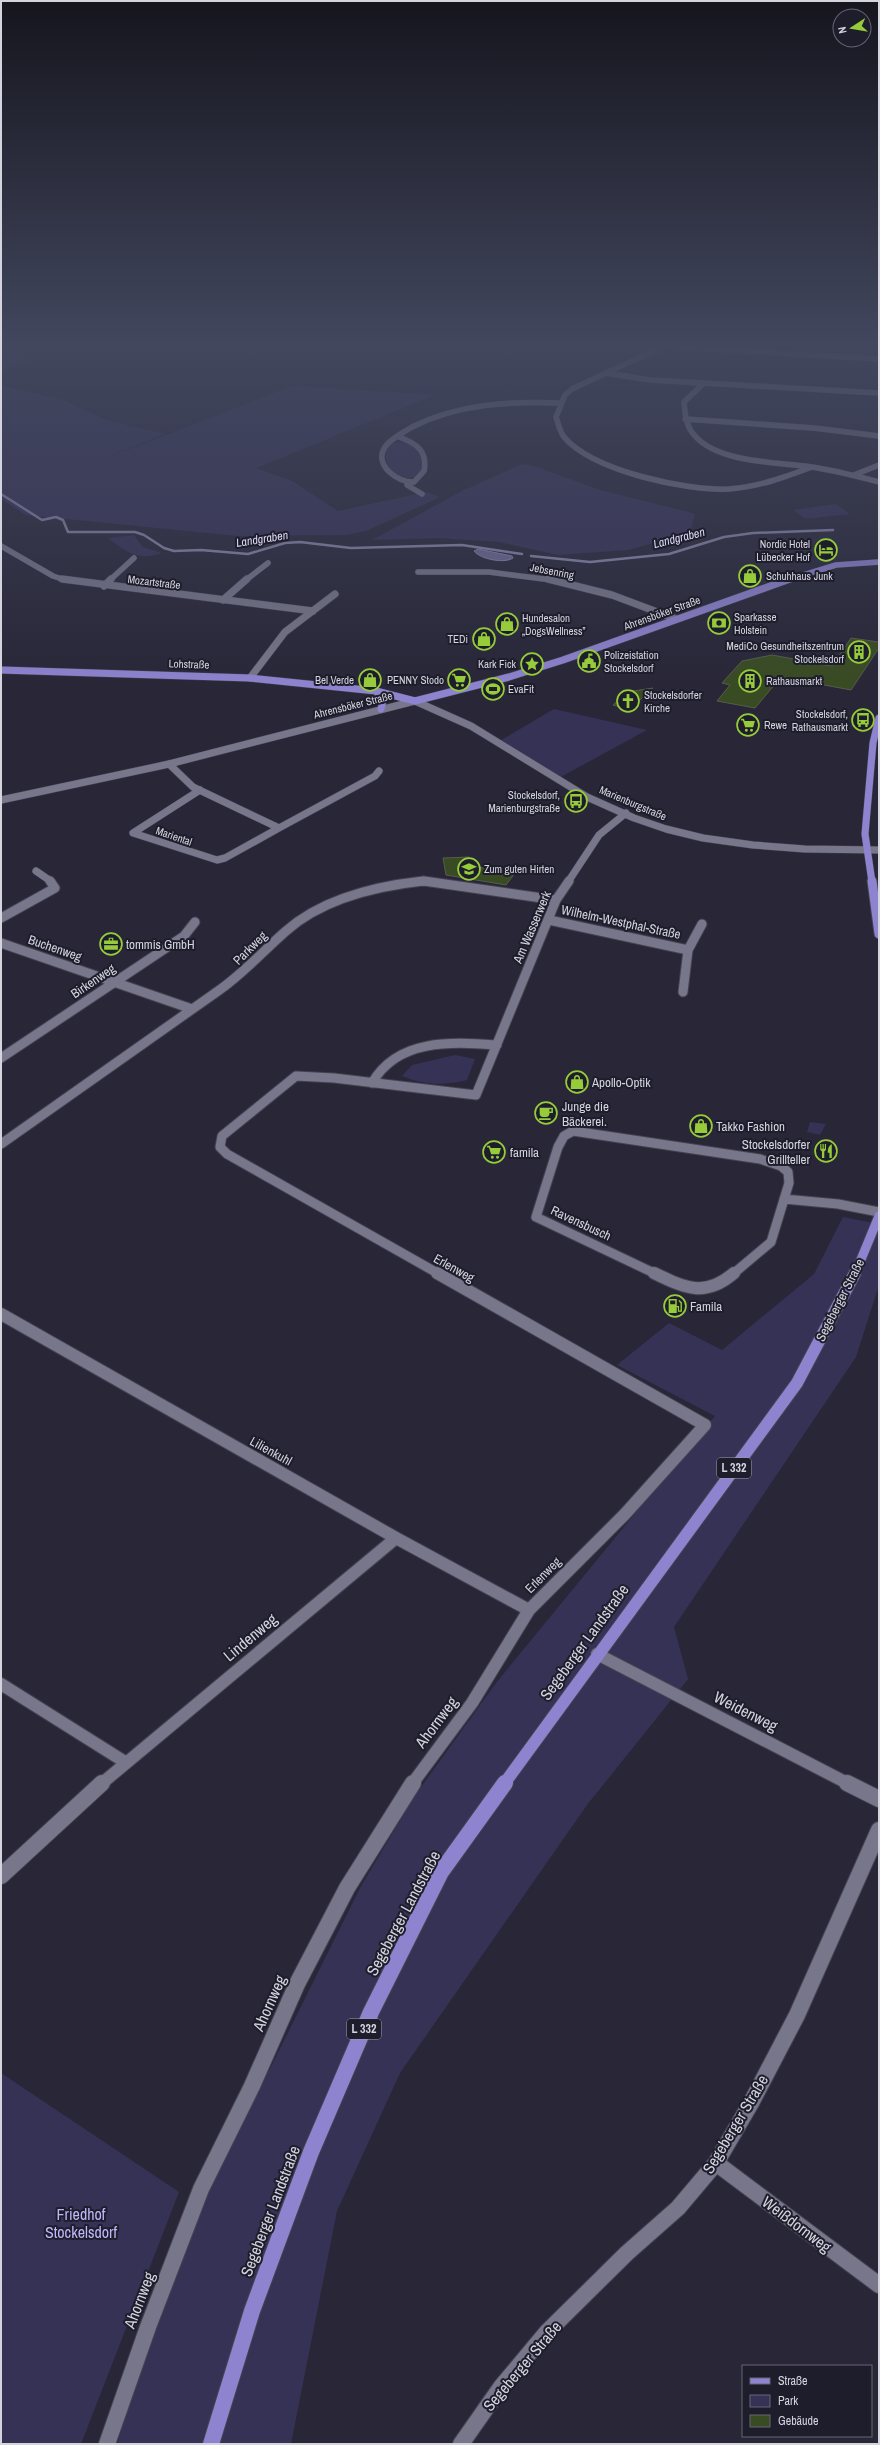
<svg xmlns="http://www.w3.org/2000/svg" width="880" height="2445" viewBox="0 0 880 2445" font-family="'Archivo Narrow',sans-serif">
	<rect width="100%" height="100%" fill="#282637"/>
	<path fill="#363256" d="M1,347h28l-7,3v3l2,4 9,2 -32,11z
		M1,385l61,15 45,20 57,14 -65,27 194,-75 142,9 -179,73 36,13 46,30 88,-19 14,5 -74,34 -20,4 -108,1 -212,-21 -25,-16z
		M407,442c13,9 19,18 12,34 -20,8 -46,-16 -26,-33z
		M522,464l12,2 66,24 89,22 6,2 -5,19 -62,17 -70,5 -59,-13 -61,-4 -66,2 92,-50z
		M836,504l14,10 -44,5 -13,-9z
		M134,535l9,12 19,6c-26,8 -34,0 -54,-15z
		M554,709l93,21 -90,49 -59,-37z
		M455,1055l20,4 -8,21c-23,6 -43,5 -65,-4l10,-11z
		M810,1122l16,2 -6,11 -13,-3z
		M843,1217l36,7v61l-23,72 -182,270 14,52 -101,126 -187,268 -63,138 -46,233h-174l23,-76 69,-177 152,-305 55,-92 80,-111 219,-267 -98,-51 52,-42 53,27 92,-76z
		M1,2073l178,119 -98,252h-80z"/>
	<path fill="#706c98" stroke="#8e8bad" d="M478,549l34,7 1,2c-9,6 -33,1 -39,-7z"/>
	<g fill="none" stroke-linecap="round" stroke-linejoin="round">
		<path stroke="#8e8bad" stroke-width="2.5" d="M1,494l41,26 14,-3 7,3 5,12h67l9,3 20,13 10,3 27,-1 47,4 37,-11 15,-1 51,6 111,-3 60,9
			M531,556l59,6 79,-8 55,-17 29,-4 80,-3"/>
	</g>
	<path fill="#394b22" stroke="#555d4b" d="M851,638l28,4v6l-28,42 -70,-13 -26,31 -38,-7 13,-16 -8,-2 20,-22 30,-6 22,4 -1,2 39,5z
		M653,688l-23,21 -17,-4 14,-13z
		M469,857l2,9 44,7 -9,12 -60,-10 -3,-17z"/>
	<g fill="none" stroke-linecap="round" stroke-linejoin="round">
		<g stroke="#444250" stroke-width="6">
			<path id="minor-far4" d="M662,347l-90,42 -7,6 -9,22c2,6 4,15 8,20 29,34 122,54 165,52 29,-2 56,-12 83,-22
				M678,347l201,12
				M606,373l44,7 229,13
				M704,383l-20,19c1,12 2,25 11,34 24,27 82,26 116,31 23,3 45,9 68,15
				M685,419l129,9 65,8
				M399,437c17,6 29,14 25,34l-10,11c-16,1 -41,-17 -29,-35 5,-8 19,-15 27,-20 45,-23 98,-26 147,-24
				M854,475l25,-10
				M407,482v3l15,9
				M1,546l52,30 12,4
				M418,572h71l63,8
				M110,580l24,-22
				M246,580l22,-17"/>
		</g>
		<g stroke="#444250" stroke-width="8">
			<path id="minor-far3" d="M62,579l251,32
				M548,579l64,16 64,24
				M104,586l7,-7
				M223,600l24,-21
				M250,678l35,-46 50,-38
				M169,764l24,23 86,41 96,-52 4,-5
				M200,790l-67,43 84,27 8,-2 54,-30
				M1,800l168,-36 246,-63 56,25 116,71 47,21 32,11 37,9 50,7 52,4 74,1
				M36,871l16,11
				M414,882h17
				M568,882l31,-47 27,-22"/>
		</g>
		<g stroke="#444250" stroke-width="11">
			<path id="minor-far2" d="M424,881l132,19
				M1,918l54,-30 -5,-7
				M549,920l139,30
				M1,943l191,66
				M683,992l5,-42 14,-26
				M1,1058l183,-122 11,-14
				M372,1083c26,-45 80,-41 125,-38
				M1,1144c72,-51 145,-102 217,-153 26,-18 45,-40 68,-60 36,-32 91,-45 137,-50
				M784,1199l54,5 41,8
				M439,1274l-212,-120 -7,-7 2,-11 74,-60 38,2 142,17 80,-195 13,-19
				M656,1274l-120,-57 22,-70 6,-11 9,-5 187,28 21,7 7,6 1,11 -18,59 -38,32"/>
		</g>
		<g stroke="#444250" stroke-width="14">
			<path id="minor-far1" d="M654,1273c31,15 51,25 80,0
				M1,1314l395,224 133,72
				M597,1654l252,130
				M1,1684l124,78
				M101,1784l295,-246
				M412,1784l60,-81 57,-93 96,-96 80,-89 -268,-152"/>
		</g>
		<g stroke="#444250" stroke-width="18">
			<path id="minor" d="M847,1783l32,16
				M1,1876l101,-93
				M716,2163l163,122
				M107,2444l41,-117 53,-138 51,-103 45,-102 50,-96 66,-105
				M461,2444l40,-57 46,-55 80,-79 51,-45 38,-45 35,-60 46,-88 82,-185"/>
		</g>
		<g stroke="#444250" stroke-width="6">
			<path id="major-far4" d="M787,580l49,-15 43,-3"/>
		</g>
		<g stroke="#444250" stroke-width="8">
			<path id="major-far3" d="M1,670l249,8 126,13 39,10 94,-24 54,-17 227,-81
				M376,691l7,10 -2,8
				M872,882l-7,-48 8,-91 6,-25"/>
		</g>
		<g stroke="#444250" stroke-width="11">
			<path id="major-far2" d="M872,881l7,53
				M855,1274l24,-58"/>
		</g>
		<g stroke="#444250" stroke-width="14">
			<path id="major-far1" d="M504,1784l293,-401 58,-110"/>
		</g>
		<g stroke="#444250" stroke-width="18">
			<path id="major" d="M211,2444l41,-133 59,-159 60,-140 70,-140 64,-89"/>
		</g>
		<use href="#minor-far4" stroke="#77768a" stroke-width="5.5"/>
		<use href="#minor-far3" stroke="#77768a" stroke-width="7"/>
		<use href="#minor-far2" stroke="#77768a" stroke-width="9"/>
		<use href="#minor-far1" stroke="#77768a" stroke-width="12"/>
		<use href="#minor" stroke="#77768a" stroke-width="16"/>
		<use href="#major-far4" stroke="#8e83cf" stroke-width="5.5"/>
		<use href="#major-far3" stroke="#8e83cf" stroke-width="7"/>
		<use href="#major-far2" stroke="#8e83cf" stroke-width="9"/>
		<use href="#major-far1" stroke="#8e83cf" stroke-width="12"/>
		<use href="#major" stroke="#8e83cf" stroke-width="16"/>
	</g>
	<linearGradient id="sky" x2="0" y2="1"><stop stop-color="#16151e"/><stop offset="0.5" stop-color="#42475e"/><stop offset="1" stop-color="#42475e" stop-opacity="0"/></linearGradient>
	<rect width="880" height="689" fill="url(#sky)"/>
	<defs>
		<g id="hotel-ring" transform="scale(1.15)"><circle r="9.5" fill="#1e1d2c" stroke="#96cc3a" stroke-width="1.5"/><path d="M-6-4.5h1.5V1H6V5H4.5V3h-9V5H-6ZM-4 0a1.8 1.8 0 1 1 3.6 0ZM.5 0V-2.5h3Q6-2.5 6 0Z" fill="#96cc3a"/></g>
		<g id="shop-ring" transform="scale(1.15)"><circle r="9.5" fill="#1e1d2c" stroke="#96cc3a" stroke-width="1.5"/><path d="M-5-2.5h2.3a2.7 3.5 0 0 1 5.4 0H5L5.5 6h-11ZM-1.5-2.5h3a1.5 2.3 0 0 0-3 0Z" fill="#96cc3a"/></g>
		<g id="bank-ring" transform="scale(1.15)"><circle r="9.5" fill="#1e1d2c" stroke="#96cc3a" stroke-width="1.5"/><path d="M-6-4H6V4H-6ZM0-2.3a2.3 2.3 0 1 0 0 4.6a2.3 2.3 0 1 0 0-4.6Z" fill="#96cc3a"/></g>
		<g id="building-ring" transform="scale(1.15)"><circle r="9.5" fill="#1e1d2c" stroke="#96cc3a" stroke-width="1.5"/><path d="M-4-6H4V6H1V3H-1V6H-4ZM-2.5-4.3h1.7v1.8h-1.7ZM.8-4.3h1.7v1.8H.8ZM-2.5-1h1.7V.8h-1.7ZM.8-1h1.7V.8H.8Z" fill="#96cc3a"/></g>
		<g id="civic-ring" transform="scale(1.15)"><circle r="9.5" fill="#1e1d2c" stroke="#96cc3a" stroke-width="1.5"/><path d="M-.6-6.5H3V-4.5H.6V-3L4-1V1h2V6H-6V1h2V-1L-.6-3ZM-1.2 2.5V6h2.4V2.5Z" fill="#96cc3a"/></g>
		<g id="sight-ring" transform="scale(1.15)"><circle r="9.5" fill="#1e1d2c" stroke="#96cc3a" stroke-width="1.5"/><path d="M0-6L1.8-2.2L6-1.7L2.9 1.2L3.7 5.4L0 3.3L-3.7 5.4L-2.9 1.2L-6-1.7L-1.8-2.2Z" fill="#96cc3a"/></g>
		<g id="supermarket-ring" transform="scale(1.15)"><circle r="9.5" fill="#1e1d2c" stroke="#96cc3a" stroke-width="1.5"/><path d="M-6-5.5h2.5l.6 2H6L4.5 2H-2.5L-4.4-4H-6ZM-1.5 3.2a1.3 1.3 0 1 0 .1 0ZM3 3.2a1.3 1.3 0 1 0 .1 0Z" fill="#96cc3a"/></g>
		<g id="stadium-ring" transform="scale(1.15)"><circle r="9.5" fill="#1e1d2c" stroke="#96cc3a" stroke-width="1.5"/><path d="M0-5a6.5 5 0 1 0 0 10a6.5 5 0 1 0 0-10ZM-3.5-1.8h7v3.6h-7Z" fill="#96cc3a"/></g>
		<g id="church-ring" transform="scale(1.15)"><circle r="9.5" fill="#1e1d2c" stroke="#96cc3a" stroke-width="1.5"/><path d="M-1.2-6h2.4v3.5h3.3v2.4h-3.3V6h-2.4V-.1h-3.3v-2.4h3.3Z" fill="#96cc3a"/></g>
		<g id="bus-ring" transform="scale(1.15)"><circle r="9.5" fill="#1e1d2c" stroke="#96cc3a" stroke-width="1.5"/><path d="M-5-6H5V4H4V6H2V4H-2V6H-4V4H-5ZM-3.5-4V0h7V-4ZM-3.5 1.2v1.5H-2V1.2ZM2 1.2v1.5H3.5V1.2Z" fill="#96cc3a"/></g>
		<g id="school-ring" transform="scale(1.15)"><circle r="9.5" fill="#1e1d2c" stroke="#96cc3a" stroke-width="1.5"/><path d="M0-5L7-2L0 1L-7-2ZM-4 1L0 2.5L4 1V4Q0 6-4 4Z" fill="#96cc3a"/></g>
		<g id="office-ring" transform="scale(1.15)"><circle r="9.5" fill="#1e1d2c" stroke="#96cc3a" stroke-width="1.5"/><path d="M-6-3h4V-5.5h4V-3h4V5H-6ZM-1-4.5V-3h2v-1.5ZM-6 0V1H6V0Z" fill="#96cc3a"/></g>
		<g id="cafe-ring" transform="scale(1.15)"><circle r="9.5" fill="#1e1d2c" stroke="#96cc3a" stroke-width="1.5"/><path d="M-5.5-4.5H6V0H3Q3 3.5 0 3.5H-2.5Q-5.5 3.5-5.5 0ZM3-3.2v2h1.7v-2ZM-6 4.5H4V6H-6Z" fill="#96cc3a"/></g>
		<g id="restaurant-ring" transform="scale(1.15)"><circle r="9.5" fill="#1e1d2c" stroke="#96cc3a" stroke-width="1.5"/><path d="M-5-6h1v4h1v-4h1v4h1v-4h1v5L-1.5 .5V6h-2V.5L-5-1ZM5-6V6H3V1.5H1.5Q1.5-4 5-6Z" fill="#96cc3a"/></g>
		<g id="fuel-ring" transform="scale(1.15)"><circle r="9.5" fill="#1e1d2c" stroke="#96cc3a" stroke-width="1.5"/><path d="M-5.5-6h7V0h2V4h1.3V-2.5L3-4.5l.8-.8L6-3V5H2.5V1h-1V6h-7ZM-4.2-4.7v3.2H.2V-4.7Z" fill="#96cc3a"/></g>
	</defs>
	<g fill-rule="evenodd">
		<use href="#hotel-ring" x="826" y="550"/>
		<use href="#shop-ring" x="750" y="576"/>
		<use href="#bank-ring" x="719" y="623"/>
		<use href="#shop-ring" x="507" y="624"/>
		<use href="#shop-ring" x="484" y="639"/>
		<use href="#building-ring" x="859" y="652"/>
		<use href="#civic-ring" x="589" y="661"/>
		<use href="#sight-ring" x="532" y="664"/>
		<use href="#shop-ring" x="370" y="680"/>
		<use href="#supermarket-ring" x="459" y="680"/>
		<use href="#building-ring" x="750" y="681"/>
		<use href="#stadium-ring" x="493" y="689"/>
		<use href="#church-ring" x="628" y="701"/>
		<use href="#bus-ring" x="863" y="720"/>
		<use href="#supermarket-ring" x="748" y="725"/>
		<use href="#bus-ring" x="576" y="801"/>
		<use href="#school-ring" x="469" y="869"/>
		<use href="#office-ring" x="111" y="944"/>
		<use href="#shop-ring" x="577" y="1082"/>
		<use href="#cafe-ring" x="546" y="1113"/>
		<use href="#shop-ring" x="701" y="1126"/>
		<use href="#restaurant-ring" x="826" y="1151"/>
		<use href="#supermarket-ring" x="494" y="1152"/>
		<use href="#fuel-ring" x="675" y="1306"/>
	</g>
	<g text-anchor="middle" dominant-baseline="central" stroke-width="4" stroke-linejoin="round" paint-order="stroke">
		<g font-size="11" fill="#d4d4df" stroke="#1e1d2c" text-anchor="start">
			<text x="810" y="544" text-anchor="end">Nordic Hotel<tspan x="810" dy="13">Lübecker Hof</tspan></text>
			<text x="766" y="576">Schuhhaus Junk</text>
			<text x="734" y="617">Sparkasse<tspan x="734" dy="13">Holstein</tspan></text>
			<text x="522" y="618">Hundesalon<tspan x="522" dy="13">„DogsWellness”</tspan></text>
			<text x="468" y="639" text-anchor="end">TEDi</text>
			<text x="844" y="646" text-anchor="end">MediCo Gesundheitszentrum<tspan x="844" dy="13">Stockelsdorf</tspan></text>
			<text x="604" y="655">Polizeistation<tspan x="604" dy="13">Stockelsdorf</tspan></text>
			<text x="516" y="664" text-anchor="end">Kark Fick</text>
			<text x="354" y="680" text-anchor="end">Bel Verde</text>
			<text x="444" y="680" text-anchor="end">PENNY Stodo</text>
			<text x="766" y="681">Rathausmarkt</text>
			<text x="508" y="689">EvaFit</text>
			<text x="644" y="695">Stockelsdorfer<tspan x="644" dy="13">Kirche</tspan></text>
			<text x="848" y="714" text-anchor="end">Stockelsdorf,<tspan x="848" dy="13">Rathausmarkt</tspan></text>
			<text x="764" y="725">Rewe</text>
			<text x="560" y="795" text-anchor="end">Stockelsdorf,<tspan x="560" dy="13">Marienburgstraße</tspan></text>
			<text x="484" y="869">Zum guten Hirten</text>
		</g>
		<g font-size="11" fill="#d4d4df" stroke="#1e1d2c">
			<text transform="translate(552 571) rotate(11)">Jebsenring</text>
			<text transform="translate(154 582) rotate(7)">Mozartstraße</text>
			<text transform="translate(662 613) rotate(-20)">Ahrensböker Straße</text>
			<text transform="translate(189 664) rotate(2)">Lohstraße</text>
			<text transform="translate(353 705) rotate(-14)">Ahrensböker Straße</text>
			<text transform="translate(633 803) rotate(23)">Marienburgstraße</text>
			<text transform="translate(174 836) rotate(19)">Mariental</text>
		</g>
		<g font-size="12" font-style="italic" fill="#dbd9f6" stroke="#1e1d2c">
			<text transform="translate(679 538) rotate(-14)">Landgraben</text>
			<text transform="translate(262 539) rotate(-9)">Landgraben</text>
		</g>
		<g fill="#1e1d2c" stroke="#9d9da9" stroke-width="1">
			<rect x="717" y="1458" width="34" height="20" rx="3"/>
			<rect x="347" y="2019" width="34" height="20" rx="3"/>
		</g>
		<g font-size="12" font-weight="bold" fill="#d4d4df">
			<text x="734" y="1468">L 332</text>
			<text x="364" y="2029">L 332</text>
		</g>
		<g font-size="13" fill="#d4d4df" stroke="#1e1d2c">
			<text transform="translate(621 922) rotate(12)">Wilhelm-Westphal-Straße</text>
			<text transform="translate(532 927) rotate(-67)">Am Wasserwerk</text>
			<text transform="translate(55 948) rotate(19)">Buchenweg</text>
			<text transform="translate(250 948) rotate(-45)">Parkweg</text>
			<text transform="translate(93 981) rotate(-34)">Birkenweg</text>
			<text transform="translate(581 1223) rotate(25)">Ravensbusch</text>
			<text transform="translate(454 1268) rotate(29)">Erlenweg</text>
			<text transform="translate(840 1300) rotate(-63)">Segeberger Straße</text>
			<text transform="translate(271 1451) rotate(29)">Lilienkuhl</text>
			<text transform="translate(543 1575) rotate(-45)">Erlenweg</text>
		</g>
		<g font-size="13" fill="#d4d4df" stroke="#1e1d2c" text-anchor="start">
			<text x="126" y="944">tommis GmbH</text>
			<text x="592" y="1082">Apollo-Optik</text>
			<text x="562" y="1106">Junge die<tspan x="562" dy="15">Bäckerei.</tspan></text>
			<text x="716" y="1126">Takko Fashion</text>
			<text x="810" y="1144" text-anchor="end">Stockelsdorfer<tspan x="810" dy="15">Grillteller</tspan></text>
			<text x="510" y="1152">famila</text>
			<text x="690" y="1306">Famila</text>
		</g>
		<g font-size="16" fill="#d4d4df" stroke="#1e1d2c">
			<text transform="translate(250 1637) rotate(-40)">Lindenweg</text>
			<text transform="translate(584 1642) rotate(-54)">Segeberger Landstraße</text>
			<text transform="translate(746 1711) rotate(27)">Weidenweg</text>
			<text transform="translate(436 1722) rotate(-53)">Ahornweg</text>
			<text transform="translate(403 1913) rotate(-62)">Segeberger Landstraße</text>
			<text transform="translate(269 2003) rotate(-66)">Ahornweg</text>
			<text transform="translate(735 2124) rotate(-59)">Segeberger Straße</text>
			<text transform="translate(270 2211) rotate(-69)">Segeberger Landstraße</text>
			<text transform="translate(797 2224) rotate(37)">Weißdornweg</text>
			<text transform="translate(139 2300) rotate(-69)">Ahornweg</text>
			<text transform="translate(522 2366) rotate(-50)">Segeberger Straße</text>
		</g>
		<g font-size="16" fill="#bdb6fb" stroke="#1e1d2c">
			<text x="81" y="2214">Friedhof<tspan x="81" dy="18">Stockelsdorf</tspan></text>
		</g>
	</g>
	<rect width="880" height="2445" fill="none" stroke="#d4d4df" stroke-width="4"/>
	<rect x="742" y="2365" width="130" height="72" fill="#1e1d2c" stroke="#676674"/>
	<rect x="750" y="2378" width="20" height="6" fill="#8e83cf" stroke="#676674"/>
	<text x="778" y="2385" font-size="12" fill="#d4d4df">Straße</text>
	<rect x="750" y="2395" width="20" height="12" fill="#363256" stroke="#676674"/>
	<text x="778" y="2405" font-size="12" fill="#d4d4df">Park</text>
	<rect x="750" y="2415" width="20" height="12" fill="#394b22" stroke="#676674"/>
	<text x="778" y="2425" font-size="12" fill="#d4d4df">Gebäude</text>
	<g transform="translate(852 28) rotate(258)"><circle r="19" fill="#1e1d2c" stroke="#676674"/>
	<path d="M0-3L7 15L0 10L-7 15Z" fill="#96cc3a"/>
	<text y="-6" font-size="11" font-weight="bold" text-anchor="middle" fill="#d4d4df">N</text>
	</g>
</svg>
